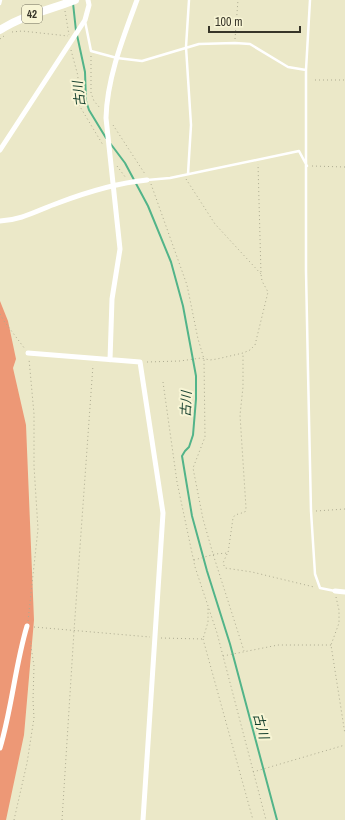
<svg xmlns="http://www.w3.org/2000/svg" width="345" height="820" viewBox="0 0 345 820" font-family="'Archivo Narrow','Noto Sans JP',sans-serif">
	<rect width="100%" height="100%" fill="#ebe8c8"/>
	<path fill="#ed9876" d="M0,301l8,20 8,38 -3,9 13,57 8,195 -10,115 -18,85h-6z"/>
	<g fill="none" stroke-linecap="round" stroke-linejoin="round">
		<path stroke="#52b489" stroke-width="2" d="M73,3l3,28
			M77,35l8,37 1,29 3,9 17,28
			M110,143l15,20 23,43 23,56 12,44 13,70v23l-3,36 -4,12 -4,4 -3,5 10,60 15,55 23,73 47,176"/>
		<path stroke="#adab91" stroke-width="1" stroke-dasharray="1 3" stroke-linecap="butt" d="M65,11l4,24
			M12,32l10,-1 46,5
			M0,39l4,-3
			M235,39l3,-39
			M71,50l7,26 -1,20 2,9 24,40
			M91,56v37l3,8 6,7
			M315,80h30
			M113,125l32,49
			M117,166l9,12
			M312,166l33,1
			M186,179l29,45 46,50
			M151,184l36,101 11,54 6,20 1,78 -12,31 10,51 10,35 31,97
			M0,314l4,7 21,28
			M147,362l33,-1 21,-3 9,2 7,-1 26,-6 7,-3 5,-5 13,-53 -6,-11 -1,-7 -3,-110
			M163,382l14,100 18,85 22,66 49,187
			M316,511l29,-2
			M227,554l-4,9 2,5 27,4 62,15
			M194,560l21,-6 13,-1 5,-35 2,-3 10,-3 1,-4 -6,-93 3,-28v-34
			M336,597l3,13v13l-8,22 14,89
			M28,621l10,-92 -4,-63v-52l-5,-55
			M34,627l116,10
			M161,638l42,1 5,-17v-15
			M203,639l50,181
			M223,656l55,-11h53
			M253,772l92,-27
			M14,820l13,-57 7,-45 -1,-18 1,-34 -4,-26
			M62,820l12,-189 19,-266"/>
		<path stroke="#fff" stroke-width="2.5" d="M310,0l-4,70v201l2,100 3,140 4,63 5,14 15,3
			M0,4l1,-4
			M85,21l6,30 26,7 25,3 57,-17 36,-1 15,1 38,23 18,3
			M188,174l3,-49 -5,-78 3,-47
			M147,180l23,-2 129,-27 8,15"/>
		<path stroke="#fff" stroke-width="5" d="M0,150l85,-130 4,-15 -1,-5
			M0,221c22,-1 38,-11 58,-18 29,-11 59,-20 89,-23
			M28,353l112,9 23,151 -20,307
			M110,360l2,-61 8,-50 -14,-131c1,-40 17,-80 31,-118
			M335,591l10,1
			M0,748c12,-40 15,-82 27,-122"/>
		<path stroke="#fff" stroke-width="8" d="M0,30c23,-15 50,-20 75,-30"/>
	</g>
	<g text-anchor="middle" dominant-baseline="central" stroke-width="4" stroke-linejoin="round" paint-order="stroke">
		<rect fill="#f8f5d5" stroke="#716f5d" stroke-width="1" x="22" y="5" width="20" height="18" rx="3"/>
		<g font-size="11" font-weight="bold" fill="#373529">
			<text x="32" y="14">42</text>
		</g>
		<g font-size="13" font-style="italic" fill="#143f2d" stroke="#f8f5d5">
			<text transform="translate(79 94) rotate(-97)">古川</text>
			<text transform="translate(186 404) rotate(-88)">古川</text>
			<text transform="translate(261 726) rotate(75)">古川</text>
		</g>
	</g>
	<path d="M209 26v6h91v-6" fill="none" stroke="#373529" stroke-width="2"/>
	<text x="215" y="26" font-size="12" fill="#373529" stroke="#f8f5d5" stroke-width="3" paint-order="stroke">100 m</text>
</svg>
